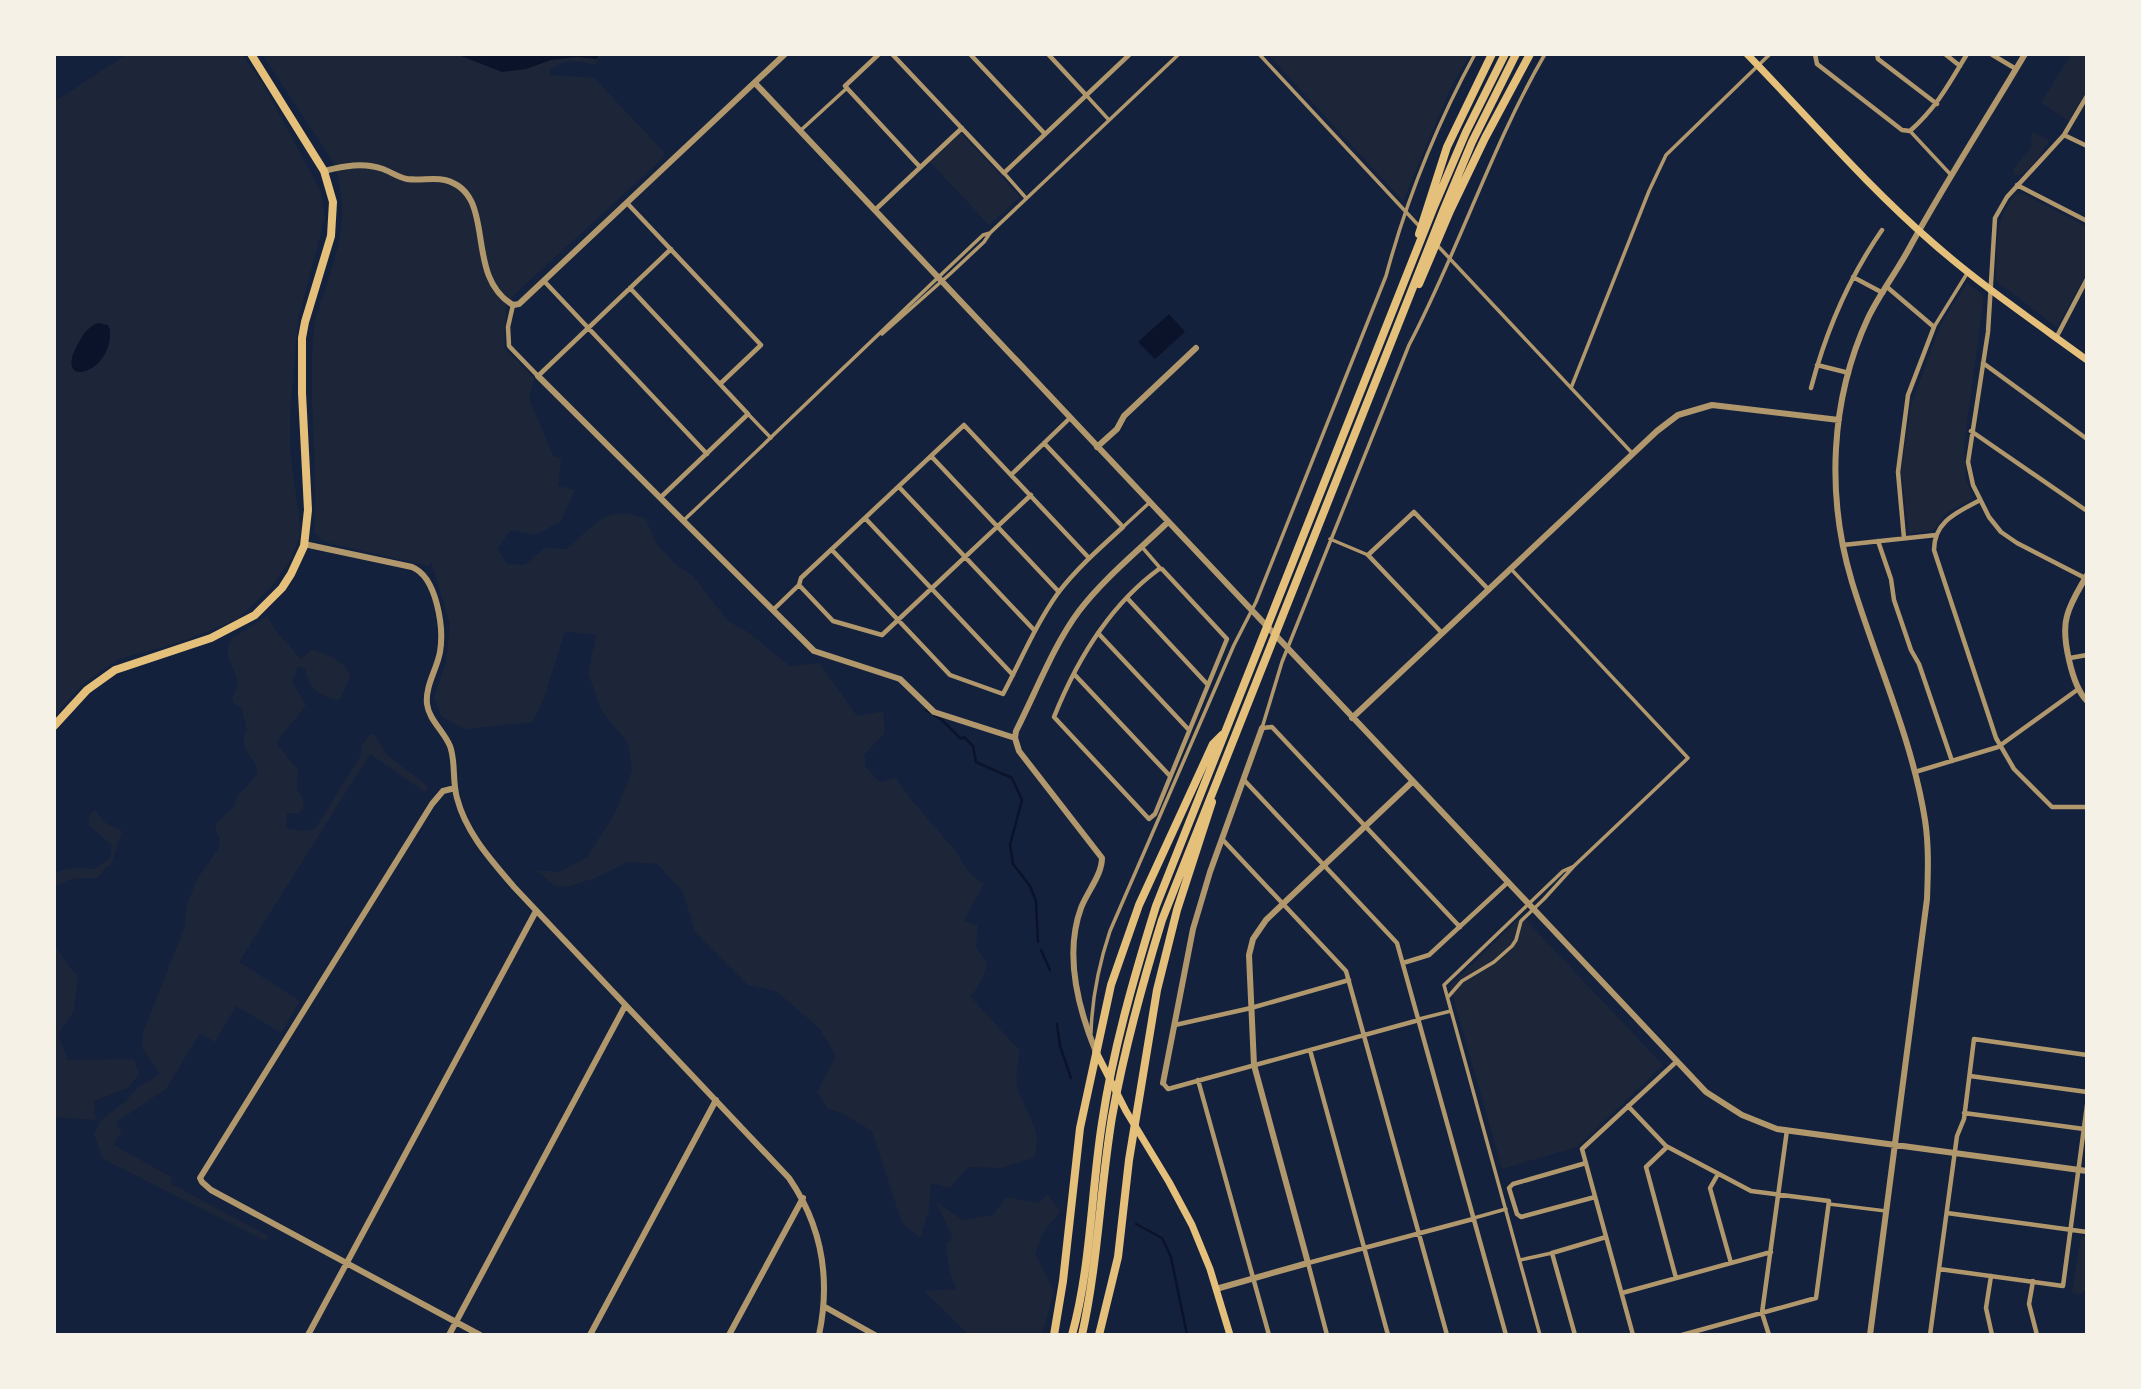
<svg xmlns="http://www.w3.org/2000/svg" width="2141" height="1389" viewBox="0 0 2141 1389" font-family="Raleway,sans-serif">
	<rect width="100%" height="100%" fill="#14213d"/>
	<path fill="#1d2539" d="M127,54h115l21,30 58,108 4,26 -27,102 -8,97v32l11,82 -8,25 -9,13 -12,17 -34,33 -60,24 -59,16 -35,24 -30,33v-614z
		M262,54h340l-7,11c-18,-5 -30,-6 -46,5l1,5 44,3 70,74 -1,6 -149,137 -8,13 -2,40 30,30 -5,21 25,58 7,1 -3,28 17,4 -14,31 -25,14 -25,-5 -14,19 10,15 18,1 19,-17 23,1c28,-24 39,-46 79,-30l10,24 20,22 16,10 37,47 19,10 42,34 29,-3 38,53 26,-5 2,22 -21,22 2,12 14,15 16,-4c16,25 37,46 56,69 13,16 12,25 32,37l-20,36 14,6 -2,21 11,17 -4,14 -12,19 49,54c-1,10 -5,24 -3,34 6,27 28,44 17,73l-33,10 -33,-1 -18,21 -19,-5 -2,27 -9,28 -18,-15 -30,-92 -30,-18 -14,-4 -11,-17 19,-36 -17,-28 -43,-37 -28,-6 -53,-53 -12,-40 -26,-28 -29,-2 -33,16 -28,9 -12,-1 -19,-16 23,2 28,-15 28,-44 17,-42 -4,-28 -27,-33 -13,-37 8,-38 -31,-4 -21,67 -11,24 -68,7 -24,-13 -7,-19 12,-35 4,-38 -19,-62 -2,4 -96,-22 -9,-2 -10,-10c5,-70 -8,-141 1,-211 17,-56 41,-103 17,-161z
		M1268,54h202l-21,38 -46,109z
		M2071,54h16v36l-18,31 -28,-18z
		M2032,132l17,8c-6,13 -19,34 -34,36l-2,-7 18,-21z
		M961,133l59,64 -31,28 -59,-63z
		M2022,193l65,34v45l-30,55 -61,-46c2,-34 -3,-58 19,-87z
		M1967,283l17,13 -20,150 2,33 7,19 -28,16 -12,16 -24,4 -8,-63 10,-66 30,-81z
		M267,616l9,15 25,28 10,-9c16,3 34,11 40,27 -6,8 -6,15 -12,23 -18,-3 -33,-13 -33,-32l-8,-1 -6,14 14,24 -30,38 22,27 -1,19 6,10 1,9 -5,5h-12l-1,15 16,3 13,-2 46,-74 1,-10 7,-10 5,-1 13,21 37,28 4,5 -2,5 -56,-39 -131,208 61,39 -19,32 -45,-27 -21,36 -15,-9 -34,56 -48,32 -2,5 6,4 -8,15 59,33 -3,5 98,53 -2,5 -163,-82 -9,-25 7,-14 25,-19 11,-13 23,-14 -18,-26 1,-16 42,-106 1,-19 11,-28 22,-31 1,-10 -5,-8 2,-8 16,-14 4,-11 21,-24c-2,-20 -22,-20 -11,-43l-6,-24 -7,-2 -2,-7c13,-16 -1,-27 -4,-43 -1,-5 2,-11 4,-16z
		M95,810l9,12 18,9 -11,34 -4,1 -9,12c-16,0 -31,-1 -44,10v-14c12,-8 27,-6 41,-5l15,-11 2,-13 -22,-18 -2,-11z
		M1522,916l141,149 -86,82 -75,22 -52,-183z
		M54,946c11,10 11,20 24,29l-4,36 -16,23 10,26 66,-1 5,15 -11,14 -34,13 2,19 -42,-3z
		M1047,1195l14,16 -18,22 -8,21 19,37 -12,44h-73l-45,-44 32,-2 -7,-20 -3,-25 7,-6 -17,-36 27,18 30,-5 13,-18 32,6z
		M2081,1236l6,1v51l-6,6 -9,-1z"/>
	<path fill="#0b132b" d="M456,54h143l-2,5 -21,-2 -25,3 -25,9 -24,3z
		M1169,314l16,18 -30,27 -17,-17z
		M98,323l10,2 2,5c3,46 -60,60 -31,12 5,-9 9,-15 19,-19z"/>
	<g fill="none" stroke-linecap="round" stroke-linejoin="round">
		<path stroke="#0b132b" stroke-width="2.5" d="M926,710l16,10 19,19 3,-2 9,9 3,16 36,16 10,22 -12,45 3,19 17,22 6,15 2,41
			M1041,950l9,20
			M1057,1024l3,22 11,32
			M1136,1224l26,14 9,19 16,78"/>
		<path stroke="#b1986c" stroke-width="3.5" d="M1259,54l161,173
			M1086,95l23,25
			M800,131l47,-43
			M1910,131l41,44
			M1004,173l22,25
			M1437,245l196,209
			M1934,327l34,-55
			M882,334l69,-61 33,-31 6,-9 189,-179
			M1571,388l78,-197 17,-36 104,-101
			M748,414l23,24
			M683,521c101,-95 200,-192 300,-286l7,-2
			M1123,527l26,-24
			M1330,539l38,16
			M1142,547l19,22
			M1262,728l20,-66 127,-317c50,-95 82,-198 136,-291
			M1448,997l14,-16 32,-19 18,-16 4,-6 5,-19 23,-22 30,-33 114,-108 -177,-189
			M1419,1019l32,-8
			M1091,1033c1,-35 8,-69 19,-102l124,-286 22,-43 130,-326c21,-78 51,-152 89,-222
			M1829,1204l57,7
			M1474,1218l32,-9
			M1520,1260l32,-7
			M1540,1335l-96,-350 119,-114 9,-4"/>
		<path stroke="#b1986c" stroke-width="4.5" d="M879,54l-34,32 75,81
			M892,54l112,119 126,-119
			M970,54l75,80
			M1048,54l38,41
			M1815,54l2,10 85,66 8,1c27,-24 39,-47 57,-77
			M1877,54l1,5 59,45
			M1945,54l15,12
			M1991,54l25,15
			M2064,135l23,11
			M2017,185l70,36
			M627,203l134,142 -41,39
			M875,210l87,-82
			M1853,277l30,16
			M544,281l163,173
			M1887,287l47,40 -26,68 -10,77 6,66
			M630,288l118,126 -88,84
			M513,305l-5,22 1,19 29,30 133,-127
			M2056,338l31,-59
			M1983,363l104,76
			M1817,365l32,8
			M1811,388c15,-57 37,-109 71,-158
			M1971,431l116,80
			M931,456l128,136
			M1012,474l58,-56
			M899,487l136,144
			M1980,500c-22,12 -46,21 -46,50l62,188 18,31 38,38h35
			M865,518l148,157
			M1878,541l13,38 3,21 17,50 8,14 33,97
			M1843,545l93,-10
			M832,550l118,125 53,19c18,-34 33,-70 55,-101 19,-25 42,-45 65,-66l-79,-84
			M1159,569h3l65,70 -72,175 -6,5 -95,-102c22,-55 56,-112 105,-148z
			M2085,578l-68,-35 -16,-11 -12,-15 -16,-32 -5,-23 20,-130 7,-114 12,-21 57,-62 23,-39
			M799,585l34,36 49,14 149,-140
			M1128,599l80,86
			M773,610l26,-25 2,-7 163,-153 125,133
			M1098,633l91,97
			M1442,633l-74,-78 46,-43 75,78
			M2070,658l17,-3
			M1075,675l95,101
			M1262,728l10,-1 188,200
			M1915,772l83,-25 79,-57
			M1244,780l153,163 109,392
			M1223,840l123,131 101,364
			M1403,963l26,-8 78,-72
			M1175,1025l76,-17 98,-28
			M1310,1050l78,285
			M1970,1076l117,16
			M1198,1080l71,255
			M1163,1083l5,6 251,-69
			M1628,1106l38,40 85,45 78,10 -13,97 -134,37
			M1964,1113l120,16
			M1667,1147l-21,20 30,111
			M1586,1163l-73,21 -4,4 8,26 4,3 74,-20
			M1718,1174l-8,14 21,75
			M1947,1213l140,19
			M1939,1269l124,17 24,-181
			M1991,1276l-5,32 6,27
			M2033,1281l-4,23 8,31
			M1622,1293l149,-41
			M1327,1335l-19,-72 165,-44
			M1575,1335l-23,-82 54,-16
			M1633,1335l-51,-186 94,-87
			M1769,1335l-7,-22 25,-183
			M1930,1335l27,-199 7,-17 10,-80 113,16"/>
		<path stroke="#b1986c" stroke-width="6" d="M755,83l951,1009 36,23 35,14 310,42
			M324,171c20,-5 39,-9 59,-2 8,3 15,8 24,10 13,2 26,-2 38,1 54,14 17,95 68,125l6,-1 266,-250
			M538,376l276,275 86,28 34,33 81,26
			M1097,447l20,-18 7,-13 72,-68
			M304,544l108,23c25,10 32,61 28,85 -3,17 -15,34 -13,52 2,16 17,27 23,42 6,16 2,35 7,52 9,35 34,62 57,89l275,291c33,48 42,100 30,157
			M2087,575c-7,13 -16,26 -20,41 -6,20 5,70 20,85
			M1352,718l305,-287 21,-16 34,-10 127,15
			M455,788l-12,3 -11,13 -232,374 2,4 9,8 269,145
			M1096,1052c-18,-44 -32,-98 -15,-144 6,-16 21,-33 21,-50l-83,-107 -4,-13 1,-7c20,-39 37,-85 63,-120 25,-33 59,-60 89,-89
			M1163,1083l30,-154 17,-57 52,-144
			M1216,1289l92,-26 -54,-198 -5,-110 4,-16 13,-19 146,-138
			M825,1307l50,28
			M308,1335l228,-424
			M449,1335l176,-329
			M590,1335l126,-235
			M729,1335l74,-137
			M1870,1335l57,-436c1,-27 2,-53 -2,-79 -13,-82 -49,-159 -73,-238 -26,-86 -22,-182 16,-264 12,-25 30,-48 43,-73 36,-65 76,-127 114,-191"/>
		<path stroke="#e5c07b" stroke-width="7" d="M1747,54c62,64 120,132 187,190 48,42 101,78 153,116
			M1096,1052l30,59 43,71 23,43 18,44 20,66"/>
		<path stroke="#e5c07b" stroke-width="8" d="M54,726l33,-36 28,-20 96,-32 44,-23 27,-27 9,-14 13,-28 4,-36 -6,-117v-55l3,-16 26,-86 2,-34 -9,-31 -73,-117"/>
		<path stroke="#e5c07b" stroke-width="8" d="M1419,234l28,-87 45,-93
			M1419,284l31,-73 35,-73 45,-84
			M1054,1335l9,-54 17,-153 31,-143 28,-80 74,-161 9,-9
			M1072,1335c19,-69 19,-142 30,-212 11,-74 32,-146 54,-217l277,-697 33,-77 39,-78
			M1082,1335c16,-72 18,-145 30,-218 12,-67 30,-132 50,-197l282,-711 28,-67 44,-88
			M1099,1335l19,-78 11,-97 28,-170 20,-80 35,-108"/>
	</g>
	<rect width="2141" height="1389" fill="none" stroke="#f6f1e7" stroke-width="112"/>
</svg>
